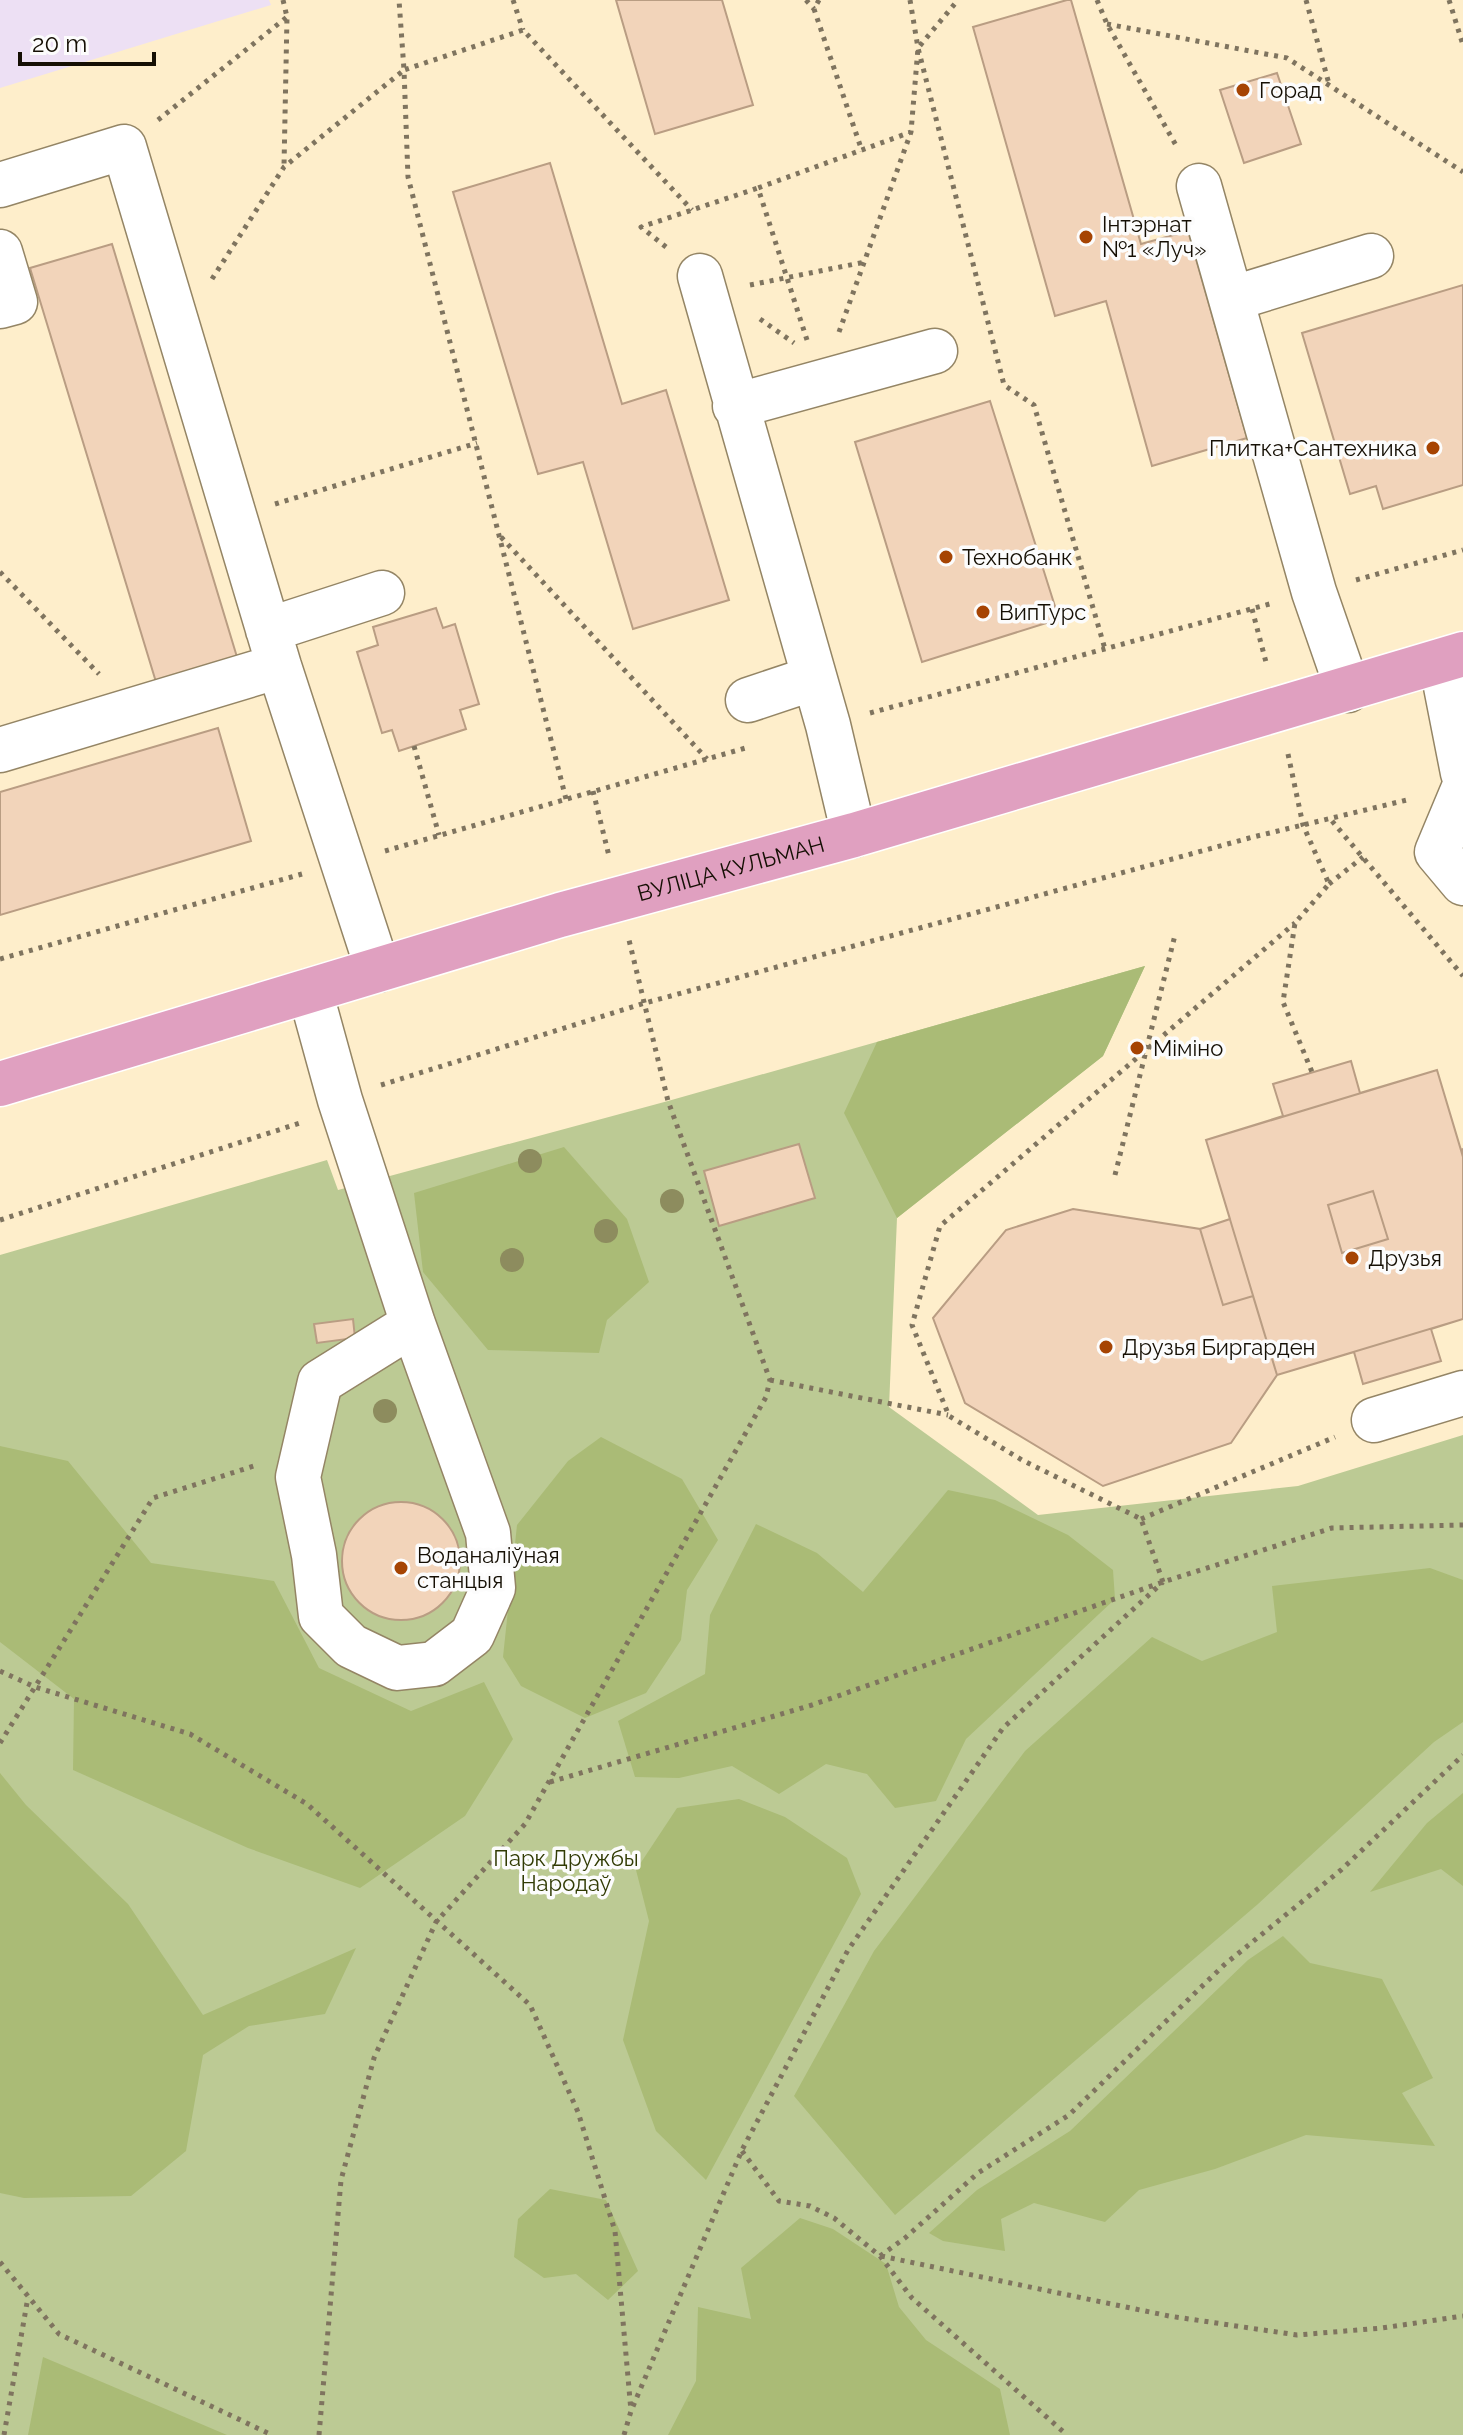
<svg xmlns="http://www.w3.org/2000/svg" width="1463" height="2435" viewBox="0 0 1463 2435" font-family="Raleway,sans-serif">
	<rect width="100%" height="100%" fill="#feeecb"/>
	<path fill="#ede0f4" d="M0,0h269l2,5 -271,83z"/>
	<path fill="#bcca94" d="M1145,966l-42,90 -206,162 -8,189 149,108 260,-29 165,-51v1000h-1463v-1180l327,-95 11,30 330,-89z"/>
	<path fill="#aabb76" d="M1145,966l-42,90 -206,162 -53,-105 33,-71z
		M564,1147l63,72 22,63 -42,38 -8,33 -111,-3 -65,-78 -9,-79z
		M601,1437l81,42 36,61 -31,50 -6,50 -35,53 -61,25 -64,-32 -18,-29 14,-132 51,-64z
		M0,1446l68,15 83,102 123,18 45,87 92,43 73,-29 29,57 -48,77 -105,72 -112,-40 -175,-78 1,-71 -74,-57z
		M948,1490l47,10 73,35 45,35 2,29 -149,140 -30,62 -41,7 -28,-34 -41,-10 -47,30 -47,-28 -53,12 -44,-1 -17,-56 87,-47 5,-59 46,-91 61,29 46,39z
		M1430,1568l33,12v142l-29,20 -176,162 -363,311 -101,-119 80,-145 151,-200 127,-114 50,24 75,-29 -5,-46z
		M0,1773l26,32 102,99 75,111 153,-67 -31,66 -76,12 -46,29 -17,96 -55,45 -107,2 -24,-5z
		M1463,1793v93l-22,-17 -71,23 57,-69z
		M739,1799l46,18 62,41 14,36 -155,286 -50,-49 -33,-91 26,-119 -13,-51 41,-62z
		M1283,1936l27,27 72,16 51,99 -31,15 33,53 -129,-11 -91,34 -76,21 -34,32 -71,-19 -33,16 4,32 -62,-10 -14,-8 48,-43 93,-59 178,-171z
		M550,2189l56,11 32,71 -30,29 -32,-26 -32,4 -30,-21 4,-38z
		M800,2218l33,11 53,35 13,43 27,33 74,49 10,46h-342l28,-54 2,-74 53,12 -10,-51z
		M43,2357l184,78h-199z"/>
	<path fill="#f2d4ba" stroke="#b99d83" stroke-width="2" d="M616,0h106l31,105 -98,29z
		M1067,0h4l70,244 47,-13 59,207 -95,28 -46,-165 -51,15 -82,-289z
		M1277,73l24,71 -57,19 -24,-73z
		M550,163l72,241 44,-14 63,210 -96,29 -50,-167 -45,12 -85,-282z
		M112,244l125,413 -81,25 -126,-414z
		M1463,285v200l-80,24 -7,-23 -26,8 -48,-161z
		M990,401l69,218 -137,43 -67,-220z
		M436,608l7,20 12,-4 24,80 -19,6 6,19 -67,22 -7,-21 -10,3 -25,-81 21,-7 -5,-18z
		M218,728l33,113 -251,74v-123z
		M1351,1061l9,32 77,-23 24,80 2,-1v170l-32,10 10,32 -78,23 -9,-32 -77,23 -24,-79 -30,9 -23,-76 30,-10 -24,-79 77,-24 -10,-32z
		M1437,1070l26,87v162l-186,56 -71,-235z
		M799,1144l16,54 -96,28 -15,-55z
		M1373,1191l15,48 -46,14 -14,-48z
		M1073,1209l127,20 23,76 30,-9 24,79 -46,68 -128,43 -138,-83 -32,-85 73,-88z
		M353,1319l2,19 -38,5 -3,-19z
		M342 1561a59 59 0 1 1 118 0a59 59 0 1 1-118 0Z"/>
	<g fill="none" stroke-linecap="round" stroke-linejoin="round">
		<g stroke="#948565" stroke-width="47">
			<path id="minor" d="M0,185l124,-38 155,519 99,304
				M1199,186l115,406 34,98
				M0,252l15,50 -15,4
				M700,276l128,449 26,110
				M1231,299l140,-43
				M735,406l200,-55
				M268,630l114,-37
				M1441,661l22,112
				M748,700l66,-22
				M0,750l279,-84
				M1463,790l-26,62 26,31
				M310,991l30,109 73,224 75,209 5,55 -21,47 -38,29 -37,4 -46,-22 -30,-30 -7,-61 -16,-78 22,-95 93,-58
				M1374,1420l89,-27"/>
		</g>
		<g stroke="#fff" stroke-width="47">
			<g id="major">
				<path id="s1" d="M0,1084l560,-169 294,-80 609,-181"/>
			</g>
		</g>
		<path stroke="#7f745f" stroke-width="5" stroke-dasharray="4 6" stroke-linecap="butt" d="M283,0l4,17 -3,149
			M513,0l10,30
			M806,0l8,9
			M819,0l-5,9 48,142
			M910,0l8,48 86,337 30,20 71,244
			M1097,0l10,24 70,123
			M1306,0l23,84
			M1449,0l14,45
			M1107,24l180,34 176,114
			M158,120l129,-103
			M666,247l-25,-20 117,-39
			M212,279l72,-112 120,-97 -5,-70
			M750,285l115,-23
			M760,319l34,24
			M839,332l72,-200 7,-84 40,-48
			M807,340l-49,-152 153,-56
			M275,504l202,-61
			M501,537l206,222
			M0,572l99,102
			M1356,580l107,-30
			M1252,609l15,57
			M870,713l403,-110
			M414,746l25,89
			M1288,754l15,71 26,59 -34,39 -12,79 29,70
			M593,791l16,65
			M566,799l-158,-622 -4,-107 119,-40 169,180
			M1332,821l131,155
			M385,851l364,-104
			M1329,884l34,-27
			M0,959l302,-85
			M381,1085l264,-82 608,-166 158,-38
			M1115,1175l60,-240
			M0,1220l300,-97
			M770,1380l178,35
			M1141,1519l194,-82
			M1163,1582l-22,-63 -119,-59 -73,-44 -37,-91 28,-99 355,-303
			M0,1671l35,16 155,47 117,70 223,201 48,107 37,119 16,180
			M0,1743l153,-245 101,-32
			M550,1782l262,-77 351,-123 169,-54 131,-3
			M742,2151l37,50 31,5 24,12 46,38 32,42 155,137
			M880,2256l25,-18 73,-65 91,-58 155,-150 117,-95 122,-115
			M881,2256l288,60 128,19 85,-7 81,-12
			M0,2262l59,72 213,101
			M4,2435l24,-138
			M319,2435l22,-255 33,-122 62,-136 89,-98 241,-427 4,-17 -102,-279 -39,-161
			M624,2435l7,-24 111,-261 106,-200 155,-222 160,-146"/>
		<use href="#minor" stroke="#fff" stroke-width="44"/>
		<use href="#major" stroke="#e0a0c0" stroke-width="44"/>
	</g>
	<g fill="#8d8c5e">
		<circle cx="530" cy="1161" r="12"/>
		<circle cx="672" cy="1201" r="12"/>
		<circle cx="606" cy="1231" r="12"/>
		<circle cx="512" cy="1260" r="12"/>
		<circle cx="385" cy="1411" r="12"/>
	</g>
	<g fill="#a64403" stroke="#fcfcfc" stroke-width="3">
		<circle cx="1243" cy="90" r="8"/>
		<circle cx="1086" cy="237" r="8"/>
		<circle cx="1433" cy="448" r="8"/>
		<circle cx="946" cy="557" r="8"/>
		<circle cx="983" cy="612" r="8"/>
		<circle cx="1137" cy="1048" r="8"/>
		<circle cx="1352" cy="1258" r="8"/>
		<circle cx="1106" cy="1347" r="8"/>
		<circle cx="401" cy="1568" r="8"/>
	</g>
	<g text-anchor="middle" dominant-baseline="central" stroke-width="7" stroke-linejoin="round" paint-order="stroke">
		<g font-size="22" fill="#150f04" stroke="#fcfcfc" text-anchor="start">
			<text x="1259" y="90">Горад</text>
			<text x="1102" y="224">Інтэрнат<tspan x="1102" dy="25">№1 «Луч»</tspan></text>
			<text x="1417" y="448" text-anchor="end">Плитка+Сантехника</text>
			<text x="962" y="557">Технобанк</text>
			<text x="999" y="612">ВипТурс</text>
			<text x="1153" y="1048">Міміно</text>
			<text x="1368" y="1258">Друзья</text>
			<text x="1122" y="1347">Друзья Биргарден</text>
			<text x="417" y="1555">Воданаліўная<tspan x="417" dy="25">станцыя</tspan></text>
		</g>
		<g font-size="22" fill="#150f04" stroke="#fcfcfc">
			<text stroke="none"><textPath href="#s1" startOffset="762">ВУЛІЦА КУЛЬМАН</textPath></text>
		</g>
		<g font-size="22" fill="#313b04" stroke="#fcfcfc">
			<text x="566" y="1858">Парк Дружбы<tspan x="566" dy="25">Народаў</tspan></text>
		</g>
	</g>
	<path d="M20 52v12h134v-12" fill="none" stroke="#150f04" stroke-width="4"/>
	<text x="32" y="52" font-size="24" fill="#150f04" stroke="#fcfcfc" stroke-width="6" paint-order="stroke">20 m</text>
</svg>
